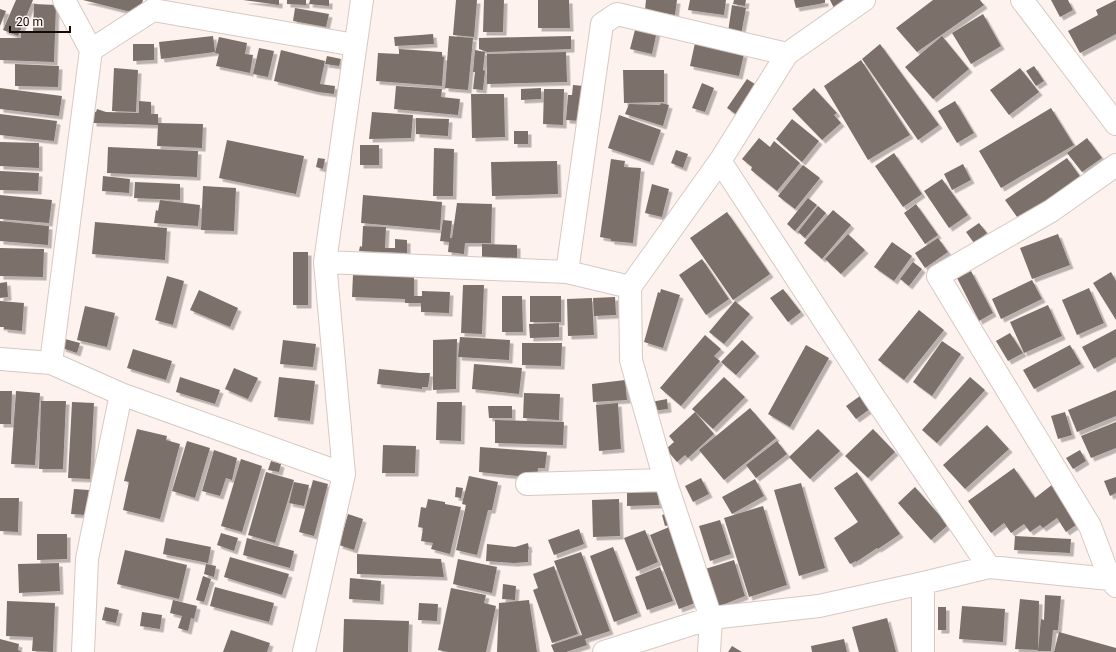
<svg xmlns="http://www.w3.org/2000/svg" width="1116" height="652" viewBox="0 0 1116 652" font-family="Roboto,sans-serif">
	<defs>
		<filter id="shadow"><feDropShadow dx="3.5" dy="3.5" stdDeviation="0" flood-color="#0004"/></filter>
	</defs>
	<rect width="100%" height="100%" fill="#fdf2ed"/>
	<path fill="#7c706b" filter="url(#shadow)" d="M16,0h17l-15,36 -15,-6z
		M83,0h60l-4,14z
		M243,0h36v5z
		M287,0h19v5l-19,-1z
		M310,0h19v6l-20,-2z
		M456,0h21l-3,37 -21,-2z
		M484,0h20l-1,32h-20z
		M538,0h31l1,28h-32z
		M646,0h31l-2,15 -30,-5z
		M690,0h36l-2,15 -36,-5z
		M734,0h12l-1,6 -12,-2z
		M794,0h31v3l-29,5z
		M830,0h25l-20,10z
		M933,0h47l4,5 -67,47 -21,-24z
		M1051,0h17l5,10 -13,7z
		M1116,0v34l-36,19 -12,-22 30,-16 -2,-5z
		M34,4l22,1 -2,57 -54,-2v-22h21v-7h12z
		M732,5l14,3 -5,27 -13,-3z
		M295,8l34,6 -3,13 -33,-6z
		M0,9l6,2 -6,15z
		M983,14l18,32 -30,18 -19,-31z
		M636,26l21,5 -5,23 -22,-5z
		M433,34l1,10 -39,2 -1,-9z
		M213,36l2,16 -54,7 -2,-17z
		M449,36l24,2 -5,52 -23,-2z
		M571,36v13l-84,3 -8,-3v-11z
		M942,36l27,33 -36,30 -28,-32z
		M219,37l28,6 -2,11 8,1 -3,18 -34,-7 3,-12 -4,-1z
		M695,43l49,11 -5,22 -49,-10z
		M133,44h21v16l-21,1z
		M880,44l59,81 -21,15 -56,-81z
		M259,48l15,3 -6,26 -15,-3z
		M399,49l43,3v5h2l-2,29 -66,-5 2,-28 21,1z
		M281,50l44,11 -5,23 15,2 -1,8 -16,-2 -44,-11z
		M475,50l10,2 -2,18 2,1 -2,19 -10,-1 2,-17h-2z
		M566,52l1,30 -80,2v-30z
		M327,56l14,3 -2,7 -14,-2z
		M861,60l49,75 -42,25 -44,-74z
		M15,64l44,2 -1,21 -43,-1z
		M1034,66l10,15 -8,5 -10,-15z
		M114,68l24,2 -2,42 -24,-1z
		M1020,68l19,24 -30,23 -19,-25z
		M623,70h41v32l-40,1z
		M747,79l11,7 -21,29 -10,-7z
		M702,83l12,5 -9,24 -13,-4z
		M573,85l11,1 -4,35 -14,-1 2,-25h4z
		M396,86l46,3 -1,8 19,2 -2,16 -64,-6z
		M0,88l62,8 -3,20 -59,-7z
		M541,88v11l-20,1v-11z
		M814,88l23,25 -3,2 7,8 -19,17 -30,-31z
		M544,89h20l-1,36 -20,-1z
		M471,94h33l1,43 -33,1z
		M139,101l12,1v12h7v9l45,1 -1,24 -45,-2 1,-21 -65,-2v-11h3l1,-3 9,3 33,1z
		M955,101l19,32 -17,10 -19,-32z
		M661,103l8,2 -6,21 -38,-12 4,-10 31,1z
		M1051,108l23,37 -73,43 -22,-37z
		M372,112l41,3 -2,23 -42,1z
		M0,114l57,7 -3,20 -54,-6z
		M619,115l42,15 -11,32 -42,-14z
		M416,118l33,1 -1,17 -32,-2z
		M792,119l27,22 -17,21 -26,-23z
		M514,131h14v13h-14z
		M759,138l11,9 4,-6 26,22 -23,28 -26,-21 1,-3 -10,-8z
		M1087,138l15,20 -20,14 -15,-19z
		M227,140l77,16 -8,38 -77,-16z
		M0,142l39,1v25l-39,-2z
		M360,145h19v20h-19z
		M108,147l90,4 -1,26 -90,-4z
		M434,148l20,1 -1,47h-20z
		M676,150l12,4 -5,14 -12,-5z
		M894,153l28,41 -19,13 -28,-41z
		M318,158l7,1 -2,10 -7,-2z
		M1067,158l15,21 -62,42 -15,-21z
		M611,159l14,2 -1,6 17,1 -8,75 -22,-2v-2l-11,-2z
		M557,161l1,33 -66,2 -1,-34z
		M963,164l8,16 -19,10 -8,-16z
		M803,165l17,13 -25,31 -17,-13z
		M0,171l39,2 -1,18 -38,-1z
		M103,176l27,3 -1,14 -27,-2z
		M942,179l26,36 -19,13 -25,-37z
		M135,182l45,2v16l-46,-2z
		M652,184l17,5 -7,28 -17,-4z
		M203,186l33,2 -2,43 -33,-1z
		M0,195l52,5 -3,23 -49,-4z
		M363,195l79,7 -2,28 -79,-7z
		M808,198l9,7 -22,26 -8,-7z
		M160,200l40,5 -2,21 -44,-3 2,-13 2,1z
		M457,203l35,1 -1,39h-26l-1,11 -16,-2 1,-10 -9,-1 3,-21 9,1 -2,17h2z
		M916,204l22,31 -13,9 -21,-31z
		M818,206l8,7 -21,25 -7,-6z
		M833,210l18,15 -29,34 -18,-16z
		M727,212l43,62 -37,26 -43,-62z
		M0,221l49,5 -1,19 -48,-4z
		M95,222l72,6 -2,32 -73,-6z
		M979,223l8,10 -13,10 -8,-11z
		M363,226l23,1 -1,21h10v-9l12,1v13l-48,-2 1,-5 2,1z
		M848,234l17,16 -24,24 -16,-15z
		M1058,234l12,31 -38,14 -12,-31z
		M938,238l10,14 -23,16 -10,-15z
		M892,242l20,14 -18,25 -20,-14z
		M482,244l35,1v16l-35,-2z
		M0,248l44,1 -1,28 -43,-1z
		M293,252h15v53h-15z
		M702,259l27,40 -23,16 -27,-40z
		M913,262l9,7 -13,17 -9,-7z
		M971,271l22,42 -14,8 -22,-43z
		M1111,272l5,9v39l-23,-37z
		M353,274l61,2v20h8v-5l28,1 -1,21 -28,-1v-9h-16v-4l-53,-2z
		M167,276l17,5 -11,44 -18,-5z
		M1032,280l10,19 -41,20 -9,-20z
		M7,282l1,15 -8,1v-15z
		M463,285h21l-2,49 -21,-1z
		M1089,288l15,35 -27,12 -15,-35z
		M661,289l19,6 -17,53 -19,-6 14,-50 2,1z
		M783,289l18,23 -13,10 -18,-24z
		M199,290l39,18 -8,19 -40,-17z
		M502,296h20l1,36h-21z
		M530,296h31v26h-31z
		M615,297l1,18 -22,1 -1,-18z
		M592,298l2,37 -26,1 -1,-37z
		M0,301l24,2 -2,28 -18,-2v-2h-4z
		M735,301l15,13 -26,30 -15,-12z
		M1048,305l14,31 -38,17 -14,-31z
		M85,306l30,7 -8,34 -30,-7z
		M919,310l25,20 -40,50 -26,-20z
		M559,323v14l-29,1 -1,-14z
		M1116,329v28l-22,12 -12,-22z
		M1010,333l13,20 -15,8 -12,-20z
		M705,335l16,14 -7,7 6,5 -39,45 -21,-18z
		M460,337l50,3 -1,20 -51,-3z
		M65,339l15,4 -3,10 -15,-5z
		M457,339l-1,50 -23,1v-50z
		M283,340l33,4 -3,23 -33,-3z
		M742,340l14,13 -20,22 -15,-13z
		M942,341l19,13 -29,42 -19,-14z
		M522,343h40l-1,23 -39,-1z
		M806,345l23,13 -39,69 -22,-13z
		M1070,345l11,19 -47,25 -11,-19z
		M133,349l39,12 -6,19 -39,-12z
		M474,364l48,4 -3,26 -47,-5z
		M234,368l24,10 -10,21 -23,-10z
		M379,369l41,4h10l-2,14h-6v2l-45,-5z
		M180,377l40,13 -5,14 -39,-12z
		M279,377l36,4 -5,40 -36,-4z
		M724,377l21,20 -32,32 -21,-20z
		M970,377l15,13 -48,53 -15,-13z
		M625,380l2,20 -34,2 -1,-18z
		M1116,390v26l-39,16 -9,-22z
		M0,391h12l-1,33h-11z
		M16,391l24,2 -5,72 -24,-1z
		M524,393l36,1 -1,26 -36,-2z
		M860,396l10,13 -14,10 -10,-13z
		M667,399l1,10 -16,2 -1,-9z
		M41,401h25l-3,68h-24z
		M72,402l22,1 -4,76 -22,-1z
		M437,402h25l-1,39 -25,-1z
		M618,403l3,46 -22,2 -3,-46z
		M488,406h24v12h-23z
		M750,408l26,30 -52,42 -25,-30z
		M695,412l19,22 -26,24 -3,-3 -8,7 -11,-13 8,-7 -5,-6z
		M1065,412l7,23 -14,4 -7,-23z
		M495,420l69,2 -1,23 -68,-2z
		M1116,422v26l-25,10 -10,-22z
		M987,425l22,24 -44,40 -22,-24z
		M137,429l30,7 -1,4 14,4 -20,75 -37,-9 6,-28 -5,-1z
		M818,429l22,22 -30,28 -21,-22z
		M873,429l22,23 -27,26 -23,-22z
		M187,441l23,7 -15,50 -23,-7z
		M777,441l10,13 -31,24 -10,-13z
		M383,445l33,1 -1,27h-33z
		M480,447l67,5 -2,16h-7l-1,10 -58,-6z
		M214,450l23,8 -5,22 -6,-2 -6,18 -18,-5z
		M1080,450l6,11 -13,8 -7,-11z
		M241,459l21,7 -20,66 -21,-6z
		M271,461l10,3 -2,8 -11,-2z
		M1014,468l21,30 18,-14 26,39 -13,9 -9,-14 -14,10 -3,-3 -10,7 -6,-8 -13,9 -7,-10 -13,10 -23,-32z
		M266,472l28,8 -19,63 -27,-8z
		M857,472l43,62 -22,15 -1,-1 -21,14v-1l-6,3 -16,-26 24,-16 -24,-34z
		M469,476l29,6 -6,28h-4l-11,45 -21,-5 10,-45 -4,-1z
		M1116,477v16l-6,3 -6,-15z
		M701,478l8,16 -16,8 -8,-16z
		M755,479l9,17 -32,18 -10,-17z
		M313,480l15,4 -14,52 -15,-4z
		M294,482l15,3 -5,21 -15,-3z
		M801,483l24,85 -26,8 -25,-86z
		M456,487l7,1 -2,10 -6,-1z
		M915,487l33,38 -17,15 -33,-37z
		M74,489l15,1 -3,25 -15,-1z
		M658,491l1,14 -32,1v-14z
		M0,498h19l-1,34 -18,-1z
		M428,499l17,3v2l16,3 -11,47 -19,-5 2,-6 -12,-2 2,-13 -5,-1 3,-20 5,1z
		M619,499l1,37 -27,1 -1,-37z
		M763,506l24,79 -38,12 -25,-79z
		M673,512l4,11 -12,3 -3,-11z
		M348,514l15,5 -9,31 -15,-5z
		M720,520l11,34 -21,7 -11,-35z
		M674,525l29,75 -24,9 -29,-74z
		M579,529l5,15 -30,11 -6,-15z
		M645,530l13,32 -21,9 -13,-33z
		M221,533l17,5 -4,13 -17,-6z
		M37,534h30v25l-30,1z
		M1015,536l56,3 -1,14 -56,-3z
		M166,538l45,9 -3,16 -45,-9z
		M247,538l47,13 -4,17 -47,-13z
		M528,543l1,6h-1v13l-14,1 -28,-2 1,-17 28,3z
		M613,547l25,66 -24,9 -24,-66z
		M125,550l62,15 -8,34 -62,-15z
		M581,552l29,79 -25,8 2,6 -21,7h-12l-3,-7 31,-10 -28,-74z
		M357,554l84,5 3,18 -87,-3z
		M230,557l59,17 -7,21 -58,-18z
		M458,559l39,8 -5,26 -39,-9z
		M734,560l11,36 -28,11 -15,-37z
		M59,563l1,28 -41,2 -1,-29z
		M206,564l10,2 -2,11 -10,-3z
		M554,566l24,68 -26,9 -19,-53 5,-2 -5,-14z
		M660,567l13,34 -26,9 -12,-33z
		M203,576l8,3 -7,23 -8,-2z
		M350,578l31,3 -1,20 -31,-2z
		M503,584l13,2 -1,14 -13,-1z
		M215,587l59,16 -5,19 -59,-16z
		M451,588l35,7 -2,8 12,3 -10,46h-38l-10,-2z
		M1045,595l16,1 -3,34h-5l-2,21h-13l3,-32 3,1z
		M1020,599l19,2 -1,49 -23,-1z
		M173,600l24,6 -3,13 -3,-1 -3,13 -10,-3 4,-12 -12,-3z
		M529,600l8,52h-40l2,-49z
		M7,601l48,2 -2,49 -21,-1 1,-14 -27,-1z
		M419,603l19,1 -1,17 -19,-1z
		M962,606l43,3 -2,33 -44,-3z
		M105,607l14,3 -3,13 -14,-3z
		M938,607h8v23h-8z
		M142,612l20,3 -2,14 -20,-3z
		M887,618l9,34h-37l-7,-25z
		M344,619l65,2 -1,31h-65z
		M231,630l39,13 -3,9h-44z
		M1059,632l57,16v4h-62z
		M0,639l19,5 -1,6 4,2h-22z
		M844,639l3,13h-35l-1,-6z
		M732,646l10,6h-14z"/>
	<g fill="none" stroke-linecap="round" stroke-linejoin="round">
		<g stroke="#d6c9c3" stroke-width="24">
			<path id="minor" d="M64,0l27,50 62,-40 202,35
				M1022,0l94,124
				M720,161l154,236 115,170
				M1116,165l-65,46 -113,65 152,250 20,53 6,7
				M325,262l242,10 63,15
				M567,272l35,-248 15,-10 170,40
				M0,359l51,4 70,31 223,80
				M51,363l40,-313
				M527,484l138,-4
				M923,583v69
				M83,652l4,-93 34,-165
				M304,652l40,-178 -19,-212 37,-262
				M604,652l107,-34 108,-12 104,-23 66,-16 121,12
				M709,652l2,-34 -46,-138 -34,-120 -1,-73 90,-126 67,-107 77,-54"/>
		</g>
		<use href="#minor" stroke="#fff" stroke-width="22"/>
	</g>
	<path d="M10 26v6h60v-6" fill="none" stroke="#100b09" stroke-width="2"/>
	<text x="16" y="26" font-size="12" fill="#100b09" stroke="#fdf2ed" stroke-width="3" paint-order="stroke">20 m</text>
</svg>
